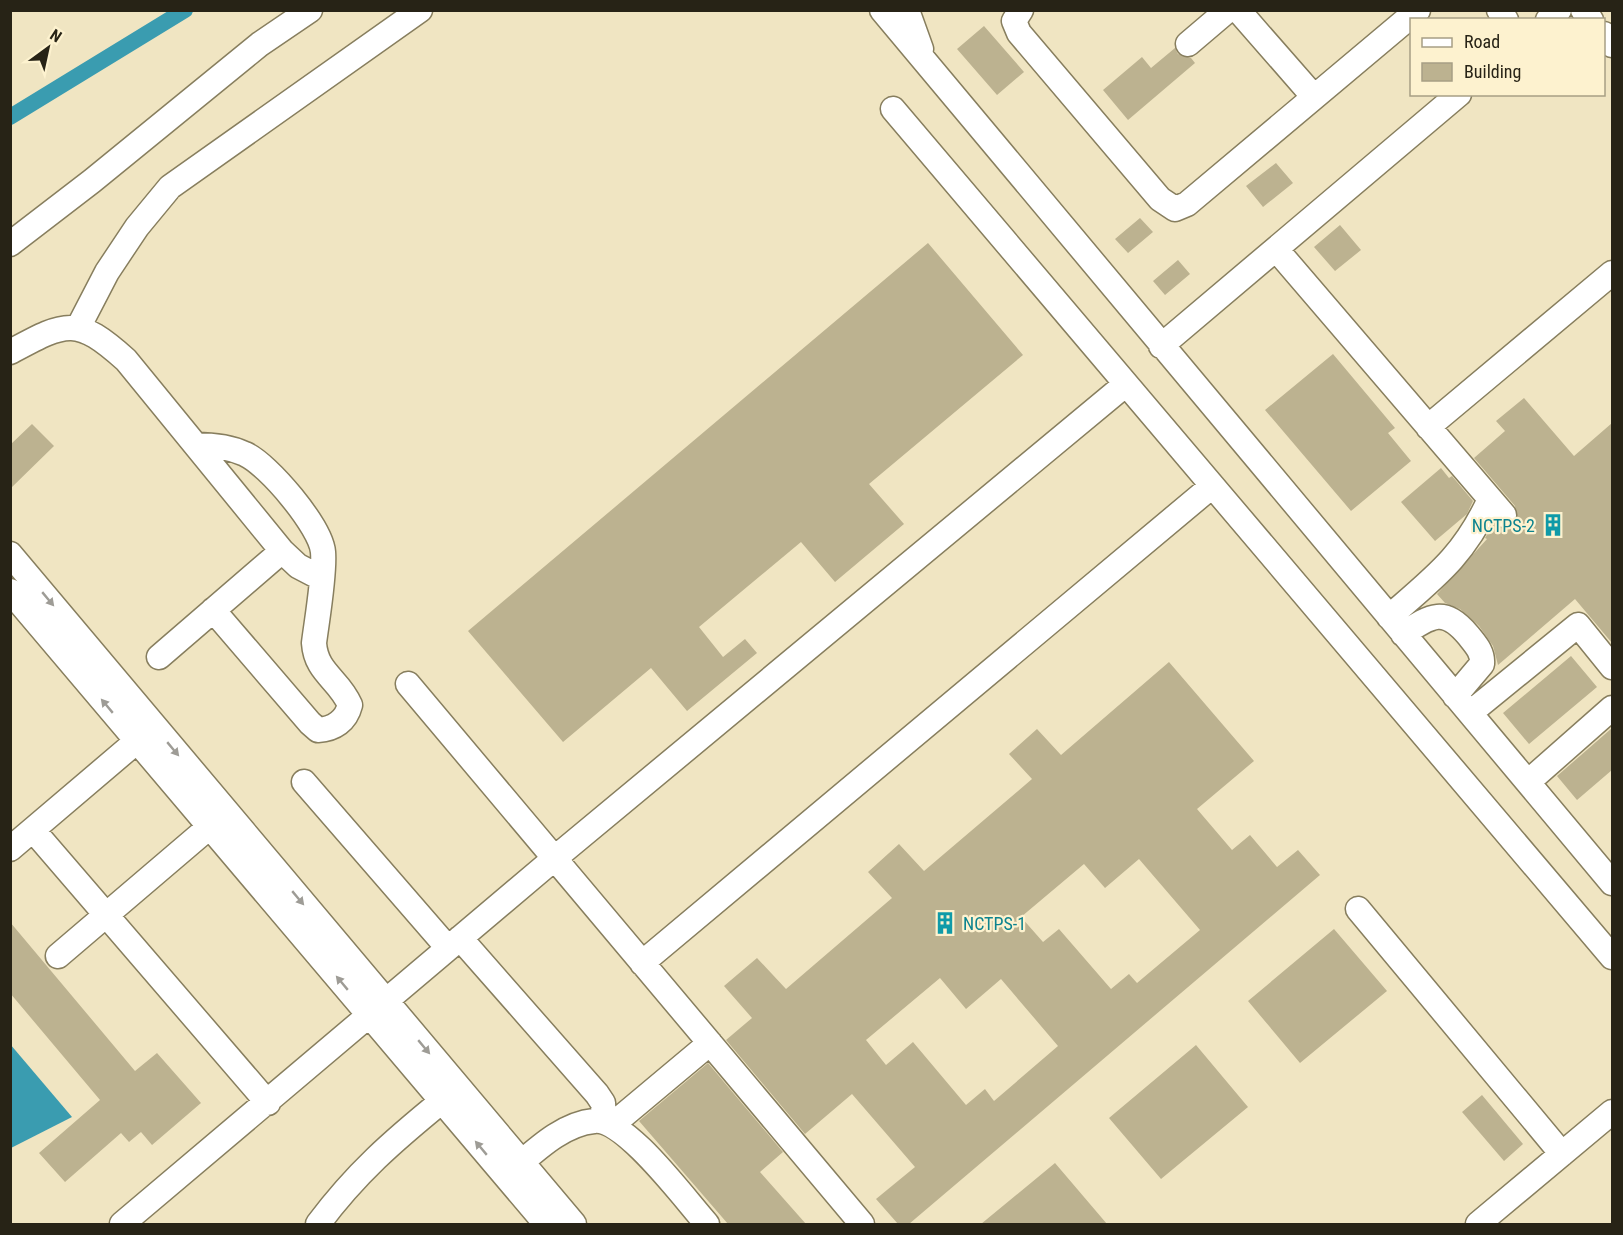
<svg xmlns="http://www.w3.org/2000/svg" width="1623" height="1235" viewBox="0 0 1623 1235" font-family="'Roboto Condensed',sans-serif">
	<rect width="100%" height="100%" fill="#f0e5c2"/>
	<path fill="#3a9cb0" d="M10,1044l62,73 -61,31h-1z"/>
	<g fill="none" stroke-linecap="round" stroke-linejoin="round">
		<path stroke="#3a9cb0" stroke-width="16" d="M10,117l175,-107"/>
	</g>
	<path fill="#bcb290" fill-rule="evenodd" d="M984,26l40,46 -27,23 -40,-46z
		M1175,48l3,6 13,4 4,5 -67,57 -25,-30 39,-33 9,11z
		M1276,163l17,20 -30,24 -17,-21z
		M1140,218l13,14 -25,21 -13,-14z
		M1340,225l21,25 -26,21 -21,-24z
		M928,243l95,112 -154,129 35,40 -69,58 -34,-40 -102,85 24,30 22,-18 12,14 -70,58 -36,-43 -88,74 -95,-111z
		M1178,260l12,14 -25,21 -12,-14z
		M1333,354l62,74 -7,5 23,28 -60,50 -86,-101z
		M1524,398l50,58 38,-33v220l-37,-44 -77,66 -5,-19 -14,-20 -19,-17 -15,-6 -8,-9 50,-55 -2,-1 8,-14 13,5 11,-9 -2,-14 -41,-48 31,-27 -9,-10z
		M32,424l22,22 -44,43v-44z
		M1441,468l8,10 3,-2 21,25 -6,13 -32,27 -34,-39z
		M1571,656l26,31 -68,57 -26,-31z
		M1169,662l85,99 -57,48 35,41 18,-15 27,32 21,-17 22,25 -411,349h-11l-22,-25 39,-32 -63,-73 -47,40 -79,-94 26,-22 -28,-32 33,-28 29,31 106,-91 -24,-26 31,-28 25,27 108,-92 -23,-25 28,-25 24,26zM1139,859l61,71 -63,53 -8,-9 -18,15 -52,-60 -16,13 -22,-25 63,-53 21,24zM940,978l26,31 35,-30 57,67 -64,55 -9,-12 -19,16 -53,-63 -27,23 -20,-25z
		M1612,728v42l-35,30 -20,-24z
		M10,922l125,149 22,-18 44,50 -49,42 -11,-13 -12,10 -8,-9 -56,49 -26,-29 61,-53 -90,-107z
		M1334,929l53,62 -87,72 -52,-62z
		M1196,1045l52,62 -87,72 -52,-61z
		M708,1063l75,89 -23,20 46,52h-78l-89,-103z
		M1482,1095l41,49 -19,17 -42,-49z
		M1055,1163l52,61h-126z"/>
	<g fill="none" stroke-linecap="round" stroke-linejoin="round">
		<g stroke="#877e5e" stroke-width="27">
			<path id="minor" d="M882,10l730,873
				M907,10l14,39
				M1021,10l-7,11 5,12 141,166 15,10 12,-5 231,-194
				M1238,10l76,87
				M1499,10l7,10
				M1583,10l8,10
				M1548,20l11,-10
				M1604,34l8,11
				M1188,44l40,-34
				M893,109l719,848
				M10,244l82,-63 168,-137 50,-34
				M1276,249l228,266
				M79,326l28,-54 30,-45 33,-40 250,-177
				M1161,346l298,-252
				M10,352c56,-30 66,-37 116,8l156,191 16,15 23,12
				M1428,427l184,-154
				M196,445c16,0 34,2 49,9 23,10 76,73 78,98 2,22 -6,67 -9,91 2,30 25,36 36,62 -4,16 -16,24 -32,25l-8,-7 -97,-113
				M10,554l564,670
				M10,591l536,633
				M1389,617c46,-40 75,-61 101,-118
				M1403,634c29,-19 41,-27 65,1 8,10 15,17 14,29l-27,32
				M159,657l123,-106
				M408,684l454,540
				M1470,713l108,-88 34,42
				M304,782l144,166
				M1528,782l84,-74
				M33,830l235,273
				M10,849l127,-108
				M1358,909l204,245
				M460,938l137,156 6,9 1,19
				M58,956l163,-139
				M642,963l570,-477
				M612,1125l98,-82
				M509,1173c24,-20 52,-49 85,-52 31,-4 92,80 113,103
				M122,1224l433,-366 571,-474
				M318,1224c38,-51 75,-83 124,-123
				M1478,1224l134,-112"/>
		</g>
		<use href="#minor" stroke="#fff" stroke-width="24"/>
	</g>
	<defs><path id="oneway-solid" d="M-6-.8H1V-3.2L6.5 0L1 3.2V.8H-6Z" transform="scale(1.5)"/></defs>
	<g fill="#9e9c96">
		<use href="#oneway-solid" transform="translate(48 599) rotate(50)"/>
		<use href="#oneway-solid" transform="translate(107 706) rotate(-130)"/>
		<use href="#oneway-solid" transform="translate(173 749) rotate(50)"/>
		<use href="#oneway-solid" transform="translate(298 898) rotate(50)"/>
		<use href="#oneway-solid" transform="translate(342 983) rotate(-130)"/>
		<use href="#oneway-solid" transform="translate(424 1047) rotate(50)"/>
		<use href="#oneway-solid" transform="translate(481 1148) rotate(-130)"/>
	</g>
	<defs>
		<g id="building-bare" transform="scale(1.8)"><path d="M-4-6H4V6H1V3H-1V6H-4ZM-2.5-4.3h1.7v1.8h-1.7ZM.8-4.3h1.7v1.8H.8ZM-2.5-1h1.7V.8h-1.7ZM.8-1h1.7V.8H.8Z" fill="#0f9aa8" stroke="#fdf2cf" stroke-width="2.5" paint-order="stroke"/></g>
	</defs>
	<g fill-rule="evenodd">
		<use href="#building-bare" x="1553" y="525"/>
		<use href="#building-bare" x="945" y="923"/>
	</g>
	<g text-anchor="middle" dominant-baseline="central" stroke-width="4.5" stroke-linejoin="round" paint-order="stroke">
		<g font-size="18" fill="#0d838f" stroke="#fdf2cf" text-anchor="end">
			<text x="1535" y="525">NCTPS-2</text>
			<text x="963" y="923" text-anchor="start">NCTPS-1</text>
		</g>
	</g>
	<rect width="1623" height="1235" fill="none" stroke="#272316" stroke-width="24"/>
	<rect x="1410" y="18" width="195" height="78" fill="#fdf2cf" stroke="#a79f85" stroke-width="1.5"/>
	<rect x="1422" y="38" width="30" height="9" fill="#ffffff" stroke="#a79f85" stroke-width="1.5"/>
	<text x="1464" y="48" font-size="18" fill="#272316">Road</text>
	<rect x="1422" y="63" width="30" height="18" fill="#bcb290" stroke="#a79f85" stroke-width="1.5"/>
	<text x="1464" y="78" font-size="18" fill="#272316">Building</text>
	<g transform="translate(48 48) rotate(33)" stroke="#fdf2cf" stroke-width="4.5" paint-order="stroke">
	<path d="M0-4.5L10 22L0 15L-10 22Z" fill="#272316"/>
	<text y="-9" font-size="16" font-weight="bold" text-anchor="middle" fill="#272316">N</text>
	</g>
</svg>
